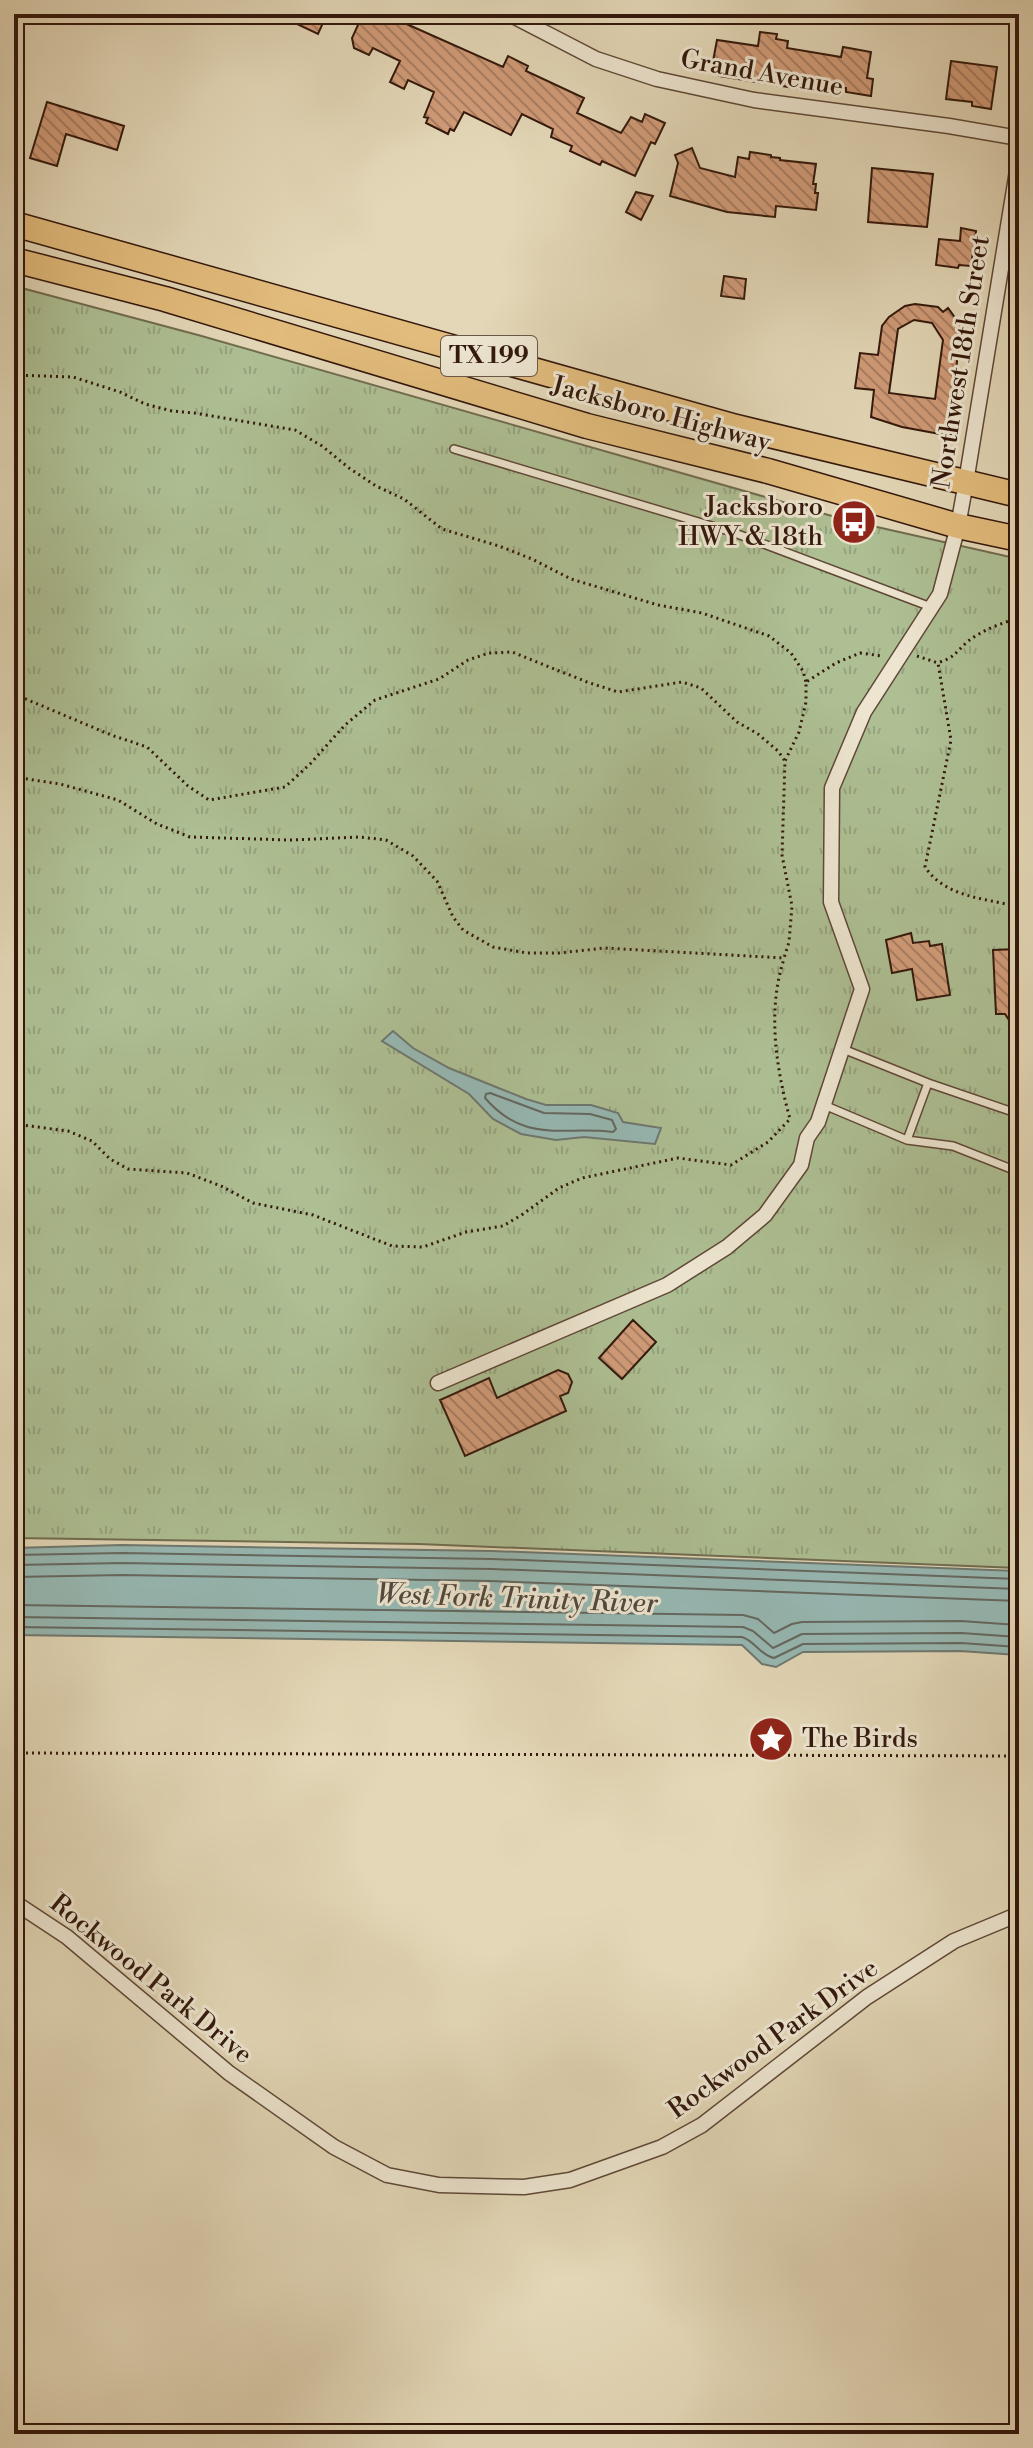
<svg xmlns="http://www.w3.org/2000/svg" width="1033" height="2448" viewBox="0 0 1033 2448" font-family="'Libre Bodoni',serif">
	<defs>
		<pattern id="grass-tufts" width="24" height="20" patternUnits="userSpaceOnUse" patternTransform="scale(2)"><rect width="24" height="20" fill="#adbf93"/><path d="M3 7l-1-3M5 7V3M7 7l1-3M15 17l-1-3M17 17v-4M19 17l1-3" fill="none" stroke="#95a37e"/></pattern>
		<pattern id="building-back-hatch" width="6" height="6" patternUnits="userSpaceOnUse" patternTransform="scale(2)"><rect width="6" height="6" fill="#d19c79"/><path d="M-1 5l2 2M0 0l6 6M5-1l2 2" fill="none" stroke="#aa7e62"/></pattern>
	</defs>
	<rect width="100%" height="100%" fill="#e3d7b7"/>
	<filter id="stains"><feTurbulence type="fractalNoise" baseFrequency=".0025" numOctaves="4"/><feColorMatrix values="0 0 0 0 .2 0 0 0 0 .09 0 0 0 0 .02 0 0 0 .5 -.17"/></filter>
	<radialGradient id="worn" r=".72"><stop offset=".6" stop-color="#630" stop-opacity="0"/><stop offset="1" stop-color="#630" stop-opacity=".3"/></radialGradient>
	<path fill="url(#grass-tufts)" stroke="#706c50" stroke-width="2" d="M14,286l184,49 648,185 173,39v1009l-600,-24 -405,-6z"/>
	<path fill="#96b8b3" stroke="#6e7870" stroke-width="2" d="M393,1031l20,17 36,20 77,31 20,6h45l27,8 5,9 38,6 -6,16 -71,-7 -28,3 -35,-6 -28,-15 -24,-25 -87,-53z
		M122,1545l370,6 527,20v84l-59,-4 -157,1 -27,15 -14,-3 -20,-19 -728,-10v-87z"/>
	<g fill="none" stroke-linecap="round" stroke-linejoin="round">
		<path stroke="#646860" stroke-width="2" d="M490,1093l54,20 46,1 22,6 4,9 -3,3c-52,-6 -88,12 -128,-34l1,-4z
			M14,1555l108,-2 370,6 527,20
			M14,1565l108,-2 370,6 527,20
			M14,1577l108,-2 369,6 528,20
			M14,1605l729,10 15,4 16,14 18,-9 10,-2 159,-1 58,4
			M14,1617l729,10 10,4 20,17 29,-14 159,-1 58,4
			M14,1627l728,10c13,4 18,18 32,21l29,-14 158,-1 58,4"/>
	</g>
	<path fill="url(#building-back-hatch)" stroke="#33180c" stroke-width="2" fill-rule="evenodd" d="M276,14h51l-9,20z
		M363,14h30l11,5 -2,3 101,45 5,-11 20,10 -2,5 58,27 -7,15 44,20 10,-16 11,5 3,-8 20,9 -10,21 -4,-2 -16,34 -33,-15 -2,4 -30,-14 2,-5 -21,-9 2,-8 -31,-15 -11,21 -47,-23 -10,19 -4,-2 -2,5 -22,-11 2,-5 -4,-1 10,-25 -26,-12 -4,9 -14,-7 10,-21 -27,-13 -4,7 -15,-7 -2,-10z
		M760,32l17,2 -1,5 12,2 -1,7 54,9 2,-10 28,5 -4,26 6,1 -2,17 -25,-4v-4l-37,-7 -2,9 -88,-14 1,-3 -9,-1 6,-32 41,6z
		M951,61l46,6 -6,42 -19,-3v-4l-26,-3z
		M47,102l77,24 -7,24 -51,-16 -9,32 -27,-8z
		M692,148l8,20 35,9 3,-20 11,2 1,-7 21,3v2l9,1v2l36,4 -3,20h3l-1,9h3l-2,17 -40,-4 -1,11 -48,-5 -57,-16 8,-33 -3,-8z
		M872,168l61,6 -6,53 -59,-5z
		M636,192l17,4 -12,24 -15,-8z
		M961,228l15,3 -5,35 -12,-1 -1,3 -22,-3 3,-26 21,2z
		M724,276l22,3 -2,20 -23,-3z
		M915,304l23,3 5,5 5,-4 13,18 -6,53 4,1 -8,56 -49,-9 -31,-10 3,-27 -19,-2 5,-35 18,2 4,-29 7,-9 16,-11zM914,320l18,3 11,17 -8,59 -46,-6 9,-64z
		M911,933l2,10 16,-2 1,5 12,-2 8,51 -33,5 -5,-31 -20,4 -6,-33z
		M1019,949v86l-14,-21h-9l-3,-64z
		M633,1320l23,22 -34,37 -23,-21z
		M558,1370l10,4 4,8 -4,11 -8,3 6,15 -101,45 -25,-56 49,-22 8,20z"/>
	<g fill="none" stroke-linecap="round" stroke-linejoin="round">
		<g stroke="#5f4837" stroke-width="10">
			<path id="service" d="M454,449l278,83 199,75
				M928,1083l91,31
				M824,1105l83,35 21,-57 -85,-34
				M907,1140l46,6 66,26"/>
		</g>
		<g stroke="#5f4837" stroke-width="17">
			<path id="minor" d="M509,14l87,45 61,20 97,21 195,26 70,12
				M438,1383l229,-98 60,-38 38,-32 36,-50 6,-27 11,-16 44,-133 -31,-87 1,-114 32,-76 76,-118 18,-68 8,-44 53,-323
				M14,1902l53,35 162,136 105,74 53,28 52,10 85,2 46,-7 92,-33 40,-22 165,-128 87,-56 65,-27"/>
		</g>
		<g stroke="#33180c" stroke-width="27">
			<path id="primary" d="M14,224l722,203 283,68
				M14,260l151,39 422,127 181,45 190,55 61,13"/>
		</g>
		<path stroke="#33180c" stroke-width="3" stroke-dasharray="2 4" stroke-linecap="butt" d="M14,375l59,2 47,15 25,12 27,7 22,2 101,17 27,16 27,22 27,18 28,13 38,30 57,17 33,13 39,20 87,26 44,8 67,23 22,17 12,18 3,11
			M917,656l21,7 13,77 -26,127c21,31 60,31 94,40
			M940,662c15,-5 15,-9 26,-19 14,-12 35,-20 53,-25
			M14,694l97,41 36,12 41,39 21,14 76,-13 25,-23 35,-39 30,-25 64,-21 29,-19 21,-7 23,-1 75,30 31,10 64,-10 19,6 36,34 21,12 20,17 7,10
			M14,777l46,7 58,16 39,24 33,13 100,3 70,-3 26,3 27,16 24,25 16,36 10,13 30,17 34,6h32l46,-5 179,10 5,-16 3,-36 -10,-51 3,-94 14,-29 7,-30v-20l30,-19 24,-10 22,3
			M14,1124l54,7 24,10 18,18 18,10 59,4 34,13 32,17 60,12 79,31 31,1 43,-15 37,-6 20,-12 36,-26 23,-10 96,-20 53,7 37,-23 22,-23c-14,-51 -23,-109 -6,-160
			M14,1753l1005,3"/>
		<use href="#service" stroke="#ede5d0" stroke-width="7"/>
		<use href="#minor" stroke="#ede5d0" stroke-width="14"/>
		<use href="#primary" stroke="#e2bc7c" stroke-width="24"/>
	</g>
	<defs>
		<g id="bus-disc" transform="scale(2.3)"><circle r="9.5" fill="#8f2418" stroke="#ede5d0"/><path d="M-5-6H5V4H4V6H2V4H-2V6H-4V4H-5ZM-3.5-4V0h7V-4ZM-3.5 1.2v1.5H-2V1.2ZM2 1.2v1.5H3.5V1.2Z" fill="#fff"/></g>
		<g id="sight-disc" transform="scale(2.3)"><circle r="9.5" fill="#8f2418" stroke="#ede5d0"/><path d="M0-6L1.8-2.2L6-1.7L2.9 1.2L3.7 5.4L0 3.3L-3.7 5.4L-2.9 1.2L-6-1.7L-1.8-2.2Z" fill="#fff"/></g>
	</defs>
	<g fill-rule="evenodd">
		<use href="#bus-disc" x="854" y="522"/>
		<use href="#sight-disc" x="771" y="1739"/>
	</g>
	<g text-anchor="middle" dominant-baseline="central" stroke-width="6" stroke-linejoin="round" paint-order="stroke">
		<rect fill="#ede5d0" stroke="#6b5647" stroke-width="2" x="441" y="336" width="96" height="40" rx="6"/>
		<g font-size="24" font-weight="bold" fill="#33180c">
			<text x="489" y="356">TX 199</text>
		</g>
		<g font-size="26" fill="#33180c" stroke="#ede5d0">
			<text transform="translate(762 73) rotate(10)">Grand Avenue</text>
			<text transform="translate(961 362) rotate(-81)">Northwest 18th Street</text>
			<text transform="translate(661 414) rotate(15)">Jacksboro Highway</text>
			<text transform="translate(151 1979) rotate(39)">Rockwood Park Drive</text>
			<text transform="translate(773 2039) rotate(-36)">Rockwood Park Drive</text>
		</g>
		<g font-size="26" fill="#33180c" stroke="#ede5d0" text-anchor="end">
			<text x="823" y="507">Jacksboro<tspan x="823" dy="30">HWY &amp; 18th</tspan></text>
			<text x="802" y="1739" text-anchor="start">The Birds</text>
		</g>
		<g font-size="28" font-style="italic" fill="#51483e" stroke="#ede5d0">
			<text transform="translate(517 1599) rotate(2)">West Fork Trinity River</text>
		</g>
	</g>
	<rect width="1033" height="2448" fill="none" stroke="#e3d7b7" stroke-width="48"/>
	<rect x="16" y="16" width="1001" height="2416" fill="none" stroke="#33180c" stroke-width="4"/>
	<rect x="24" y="24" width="985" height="2400" fill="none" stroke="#33180c" stroke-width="2"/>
	<rect width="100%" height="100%" filter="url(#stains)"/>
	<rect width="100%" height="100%" fill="url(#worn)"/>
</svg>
